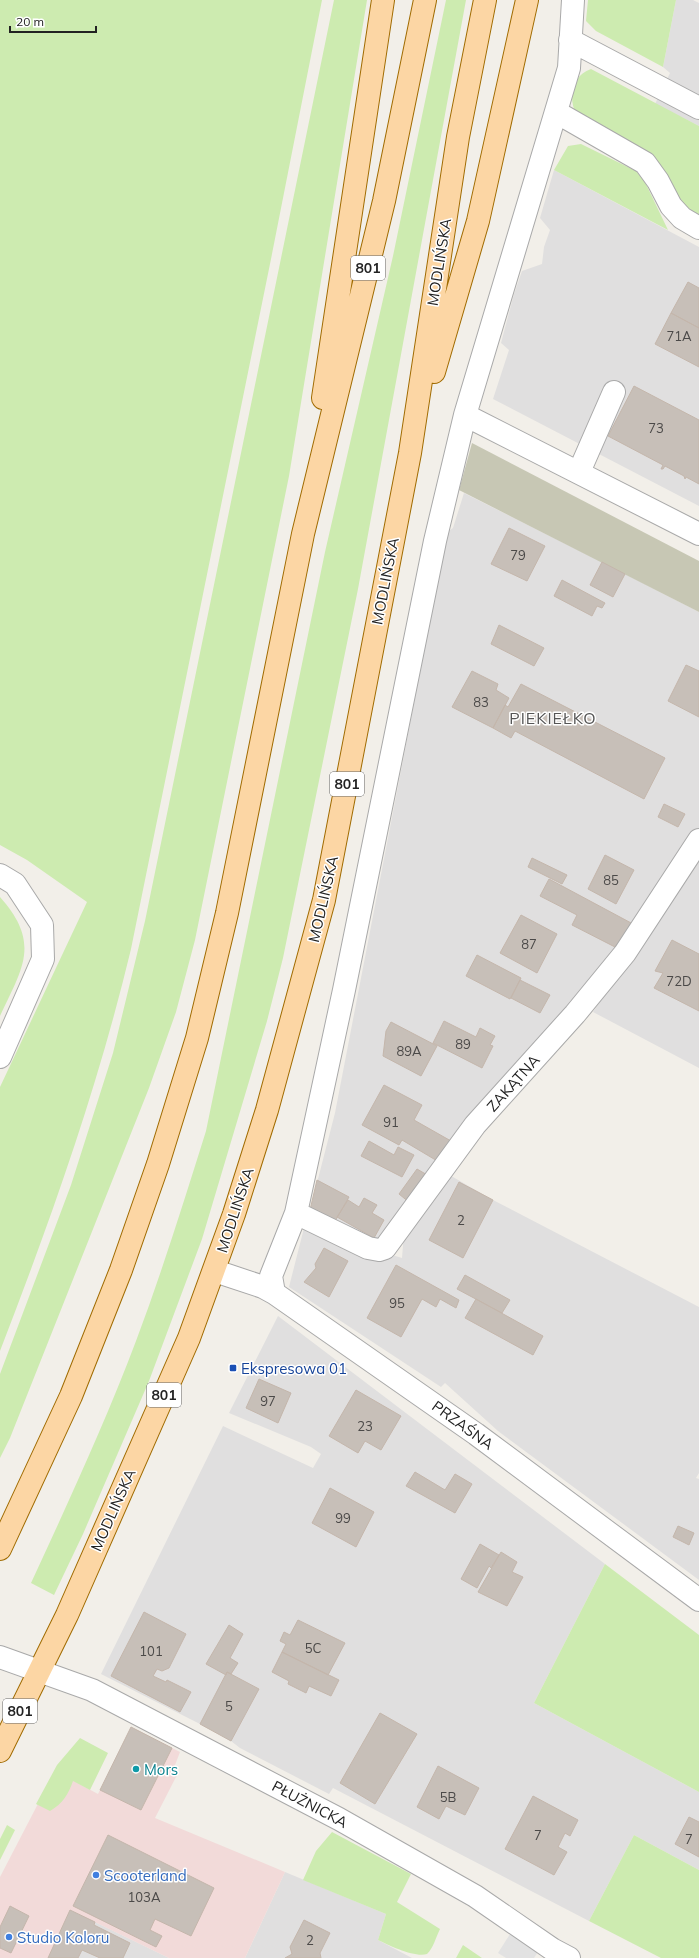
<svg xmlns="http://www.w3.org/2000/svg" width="699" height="1958" viewBox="0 0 699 1958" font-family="Mulish,sans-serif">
	<rect width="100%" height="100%" fill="#f2efe9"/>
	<path fill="#e0dfdf" d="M676,0h17l6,3v123l-44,-22 15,-31 -7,-6z
		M554,170l145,77v259l-206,-107 16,-49 -8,-7 13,-49 8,-23 20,-7 2,-17 6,-17 -10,-12z
		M464,493l138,69 97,50v216l-66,96 -61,80 -192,237 -8,2 -62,-33 25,-97 112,-581 6,-4z
		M699,854v214l-106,-56z
		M446,1173l47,27 206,107v166l-3,5 3,1v101l-201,-149 -53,-48 -4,4 -152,-100 15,-59 98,30 2,-25z
		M278,1316l327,248 -71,139 165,89v78l-65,-35 -45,86 -256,-133 -4,6 -89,-46 -9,-7 -31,-17 -99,-50 122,-248 90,42 8,-14 -10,-7 -82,-34z
		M285,1872l101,42 -8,26 34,18h-167z
		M70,1910l25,12 74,36h-121z"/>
	<path fill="#f2dad9" d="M131,1727l49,25 -8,21 5,2 -22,43 130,54 -40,86h-76l-99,-48 -22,48h-48v-81l55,-106 43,23z"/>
	<path fill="#c7c7b4" d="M472,443l227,118v51l-240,-122z"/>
	<path fill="#cdebb0" d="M0,0h322l-51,259 -140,690c-33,138 -80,270 -131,402v-264l87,-185 -60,-42 -27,-15z
		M334,0h33l-78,476 -94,464 -19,72 -27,76 -139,350 -10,20v-84l71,-189 42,-132 32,-132z
		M446,0h20l-108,589 -75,369 -16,63 -65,218 -53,142 -66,153 -29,61 -23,-12c37,-80 74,-160 105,-242 26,-69 48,-140 70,-210l119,-579 68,-296z
		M588,0h88l-13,67 -67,-36 -10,-10z
		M591,69l108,57v93l-123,-105c-8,-16 -4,-39 15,-45z
		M581,144l55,27 9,11 23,48 -114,-60 14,-24z
		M0,897c41,46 23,70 0,119z
		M605,1564l94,71v157l-165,-89z
		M80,1738l28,15 -18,37 -17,-9c-5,14 -10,22 -23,30l-14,-7 21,-39z
		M7,1825l8,5 -15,30v-21z
		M332,1832l79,42 -14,28 43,27c-4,8 -7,20 -13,25 -11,4 -37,-8 -49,-14l8,-26 -83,-34 13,-29z
		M634,1835l65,35v88h-38l-72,-37z
		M463,1945l19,13h-26z"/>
	<path fill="#e2e2e2" d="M510,1934l28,18 -4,6h-28l-8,-5z"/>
	<path fill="#c7bfb8" stroke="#c4b6ab" d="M688,282l11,6v40l-28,-15z
		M671,313l28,15v39l-44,-23z
		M634,386l65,34v64l-13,-7 -1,2 -1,-3 -19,-10 -2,3h-2l2,-4 -55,-29z
		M509,528l36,18 -18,35 -36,-17z
		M602,562l23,12 -12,23 -23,-12z
		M562,580l43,23 -3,5 -5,-2 -5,10 -38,-20z
		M499,625l45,23 -10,18 -43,-22z
		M686,665l13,6v46l-31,-16z
		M472,671l26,13 -2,6 13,8 -16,30 -41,-21z
		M521,684l144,74 -21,41 -129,-68 -4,7 -18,-10 12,-23 3,2z
		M664,804l21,10 -7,13 -20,-10z
		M605,855l29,15 -18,34 -28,-15z
		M532,858l35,17 -5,9 -34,-17z
		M549,879l84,45 -18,23 -43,-22 5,-10 -37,-19z
		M521,915l36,19 -20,39 -37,-20z
		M672,940l27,14v57l-45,-23 9,-15 -8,-2z
		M477,955l44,23 -11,21 -44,-23z
		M520,980l30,15 -10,18 -29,-15z
		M444,1021l32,16 4,-9 15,8 -5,9 3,1 -11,22 -49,-25z
		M391,1022l46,24 -16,30 -38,-20 3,-25z
		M384,1085l38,20 -8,15 37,21 -12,21 -37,-22 -3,5 -37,-20z
		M369,1141l25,14 4,-8 16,8 -12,22 -41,-21z
		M417,1169l12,7 -19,27 -11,-9z
		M317,1180l32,17 -15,26 -24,-13z
		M459,1182l34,18 -30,58 -34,-18z
		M364,1198l13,7 -5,8 12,7 -10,18 -37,-21 11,-17 11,7z
		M324,1248l24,13 -19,36 -25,-15 12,-14 -1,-4z
		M396,1265l63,35 -3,8 -16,-9 -4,8 -14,-8 -21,38 -34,-19z
		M465,1275l45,25 -8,13 -45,-24z
		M476,1299l67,37 -10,19 -68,-37z
		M259,1379l32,14 -13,30 -32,-15z
		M356,1390l45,26 -20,34 -16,-9 -7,12 -29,-17z
		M415,1472l30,18 10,-16 17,10 -17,29 -49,-27z
		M330,1488l44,24 -18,35 -44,-24z
		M678,1526l16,7 -5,12 -16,-8z
		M480,1544l19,11 -8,13 -2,-2 -12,22 -16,-9z
		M501,1552l16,10 -5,10 11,5 -16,29 -29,-14z
		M144,1612l42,22 -17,34 -7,3 -5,-2 -4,7 13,6 1,-2 24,12 -11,20 -69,-36z
		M298,1620l47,23 -17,32 -46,-23 4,-8 -6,-3 4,-9 6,3z
		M229,1625l14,9 -13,24 8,5 -7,11 -4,-2 -1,3 -20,-11z
		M282,1652l57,28 -8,16 -22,-10 -3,7 -18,-9 1,-3 -17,-9z
		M227,1672l32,17 -28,52 -31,-17z
		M380,1713l37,21 -42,70 -35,-21z
		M131,1727l41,21 -31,62 -41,-20z
		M438,1766l41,22 -14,27 -19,-9 -7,13 -22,-12z
		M533,1796l45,24 -8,16 -5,-3 -7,14 9,5 -13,23 -49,-26z
		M689,1817l10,5v35l-24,-13z
		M108,1835l106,53 -23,48 -36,-17 -5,11 12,6 -6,11 -83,-41z
		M10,1906l19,10 -18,37 -11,-5v-21z
		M70,1910l25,12 -1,3 36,18 -7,15h-23l-18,-8 -4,8h-30z
		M304,1920l26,13 -10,20 1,5h-36l7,-4 -2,-7z"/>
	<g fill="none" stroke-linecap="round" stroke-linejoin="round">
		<g stroke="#a9a9a9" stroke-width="24">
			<path id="minor" d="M570,40l129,68
				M556,112l89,51 13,18 13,25 11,12 17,10
				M465,415l234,119
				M579,472l35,-80
				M0,875l15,9 27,41 1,34 -43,98
				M296,1213l72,35 11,2 6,-2 90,-123 100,-111 50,-61 74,-113
				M215,1271l48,16 11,6 202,141 223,166
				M274,1293l-3,-17 25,-63 48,-223 91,-449 30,-126 104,-347 4,-68
				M0,1657l92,33 247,129 136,77 77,53 17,9"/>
		</g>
		<g stroke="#a06b00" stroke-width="24">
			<path id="major" d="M434,372l44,-151 49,-221
				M323,398l60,-398
				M0,1549l71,-153 50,-126 37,-106 39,-126 30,-125 76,-379 81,-333 41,-201
				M0,1751l67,-136 122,-277 45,-124 33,-104 57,-210 86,-447 48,-316 27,-137"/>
		</g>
		<use href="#minor" stroke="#fff" stroke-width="22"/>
		<use href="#major" stroke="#fcd6a4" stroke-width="22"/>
	</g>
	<rect fill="#1a4fb4" stroke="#fff" stroke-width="1.5" x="229" y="1364" width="8" height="8" rx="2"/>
	<circle fill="#0f9aa8" stroke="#fff" stroke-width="1.5" cx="136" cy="1769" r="4"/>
	<g fill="#3f7fe0" stroke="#fff" stroke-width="1.5">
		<circle cx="96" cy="1875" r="4"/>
		<circle cx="9" cy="1937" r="4"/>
	</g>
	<g text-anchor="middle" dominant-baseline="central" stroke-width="3" stroke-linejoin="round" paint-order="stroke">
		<g font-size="13" fill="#4b4948">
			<text x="679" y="336">71A</text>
			<text x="656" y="428">73</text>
			<text x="518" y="555">79</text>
			<text x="481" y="702">83</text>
			<text x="611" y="880">85</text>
			<text x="529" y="944">87</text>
			<text x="679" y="981">72D</text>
			<text x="463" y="1044">89</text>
			<text x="409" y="1051">89A</text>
			<text x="391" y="1122">91</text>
			<text x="461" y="1220">2</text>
			<text x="397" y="1303">95</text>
			<text x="268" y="1401">97</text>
			<text x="365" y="1426">23</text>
			<text x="343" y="1518">99</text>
			<text x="313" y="1648">5C</text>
			<text x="151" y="1651">101</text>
			<text x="229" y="1706">5</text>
			<text x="448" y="1797">5B</text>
			<text x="538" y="1835">7</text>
			<text x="689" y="1839">7</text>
			<text x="144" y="1897">103A</text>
			<text x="310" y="1940">2</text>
		</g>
		<g fill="#fff" stroke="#646464" stroke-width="1">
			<rect x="351" y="256" width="34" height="24" rx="3"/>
			<rect x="330" y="772" width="34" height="24" rx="3"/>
			<rect x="147" y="1383" width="34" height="24" rx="3"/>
			<rect x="3" y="1699" width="34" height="24" rx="3"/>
		</g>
		<g font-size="14" font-weight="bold" fill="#222">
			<text x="368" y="268">801</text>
			<text x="347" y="784">801</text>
			<text x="164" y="1395">801</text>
			<text x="20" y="1711">801</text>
		</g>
		<g font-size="15" fill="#222" stroke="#fff">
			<text transform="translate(439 262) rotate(-81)">MODLIŃSKA</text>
			<text transform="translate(385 581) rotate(-79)">MODLIŃSKA</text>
			<text transform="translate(323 899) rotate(-77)">MODLIŃSKA</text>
			<text transform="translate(513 1083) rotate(-48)">ZAKĄTNA</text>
			<text transform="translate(235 1210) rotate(-72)">MODLIŃSKA</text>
			<text transform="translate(463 1425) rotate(36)">PRZAŚNA</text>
			<text transform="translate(113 1510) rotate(-66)">MODLIŃSKA</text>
			<text transform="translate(310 1804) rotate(28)">PŁUŻNICKA</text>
		</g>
		<g font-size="15" fill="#164399" stroke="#fff" text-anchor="start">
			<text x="241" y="1368">Ekspresowa 01</text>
		</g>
		<g font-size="15" fill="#0d838f" stroke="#fff" text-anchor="start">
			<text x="144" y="1769">Mors</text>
		</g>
		<g font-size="15" fill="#366cbe" stroke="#fff" text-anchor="start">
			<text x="104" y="1875">Scooterland</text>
			<text x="17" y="1937">Studio Koloru</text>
		</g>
		<g font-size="16" letter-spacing="1" fill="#555" stroke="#fff">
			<text x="553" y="718">PIEKIEŁKO</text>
		</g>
	</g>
	<path d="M10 26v6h86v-6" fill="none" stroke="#222222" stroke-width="2"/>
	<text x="16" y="26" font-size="12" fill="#222222" stroke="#ffffff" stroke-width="3" paint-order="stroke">20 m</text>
</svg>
